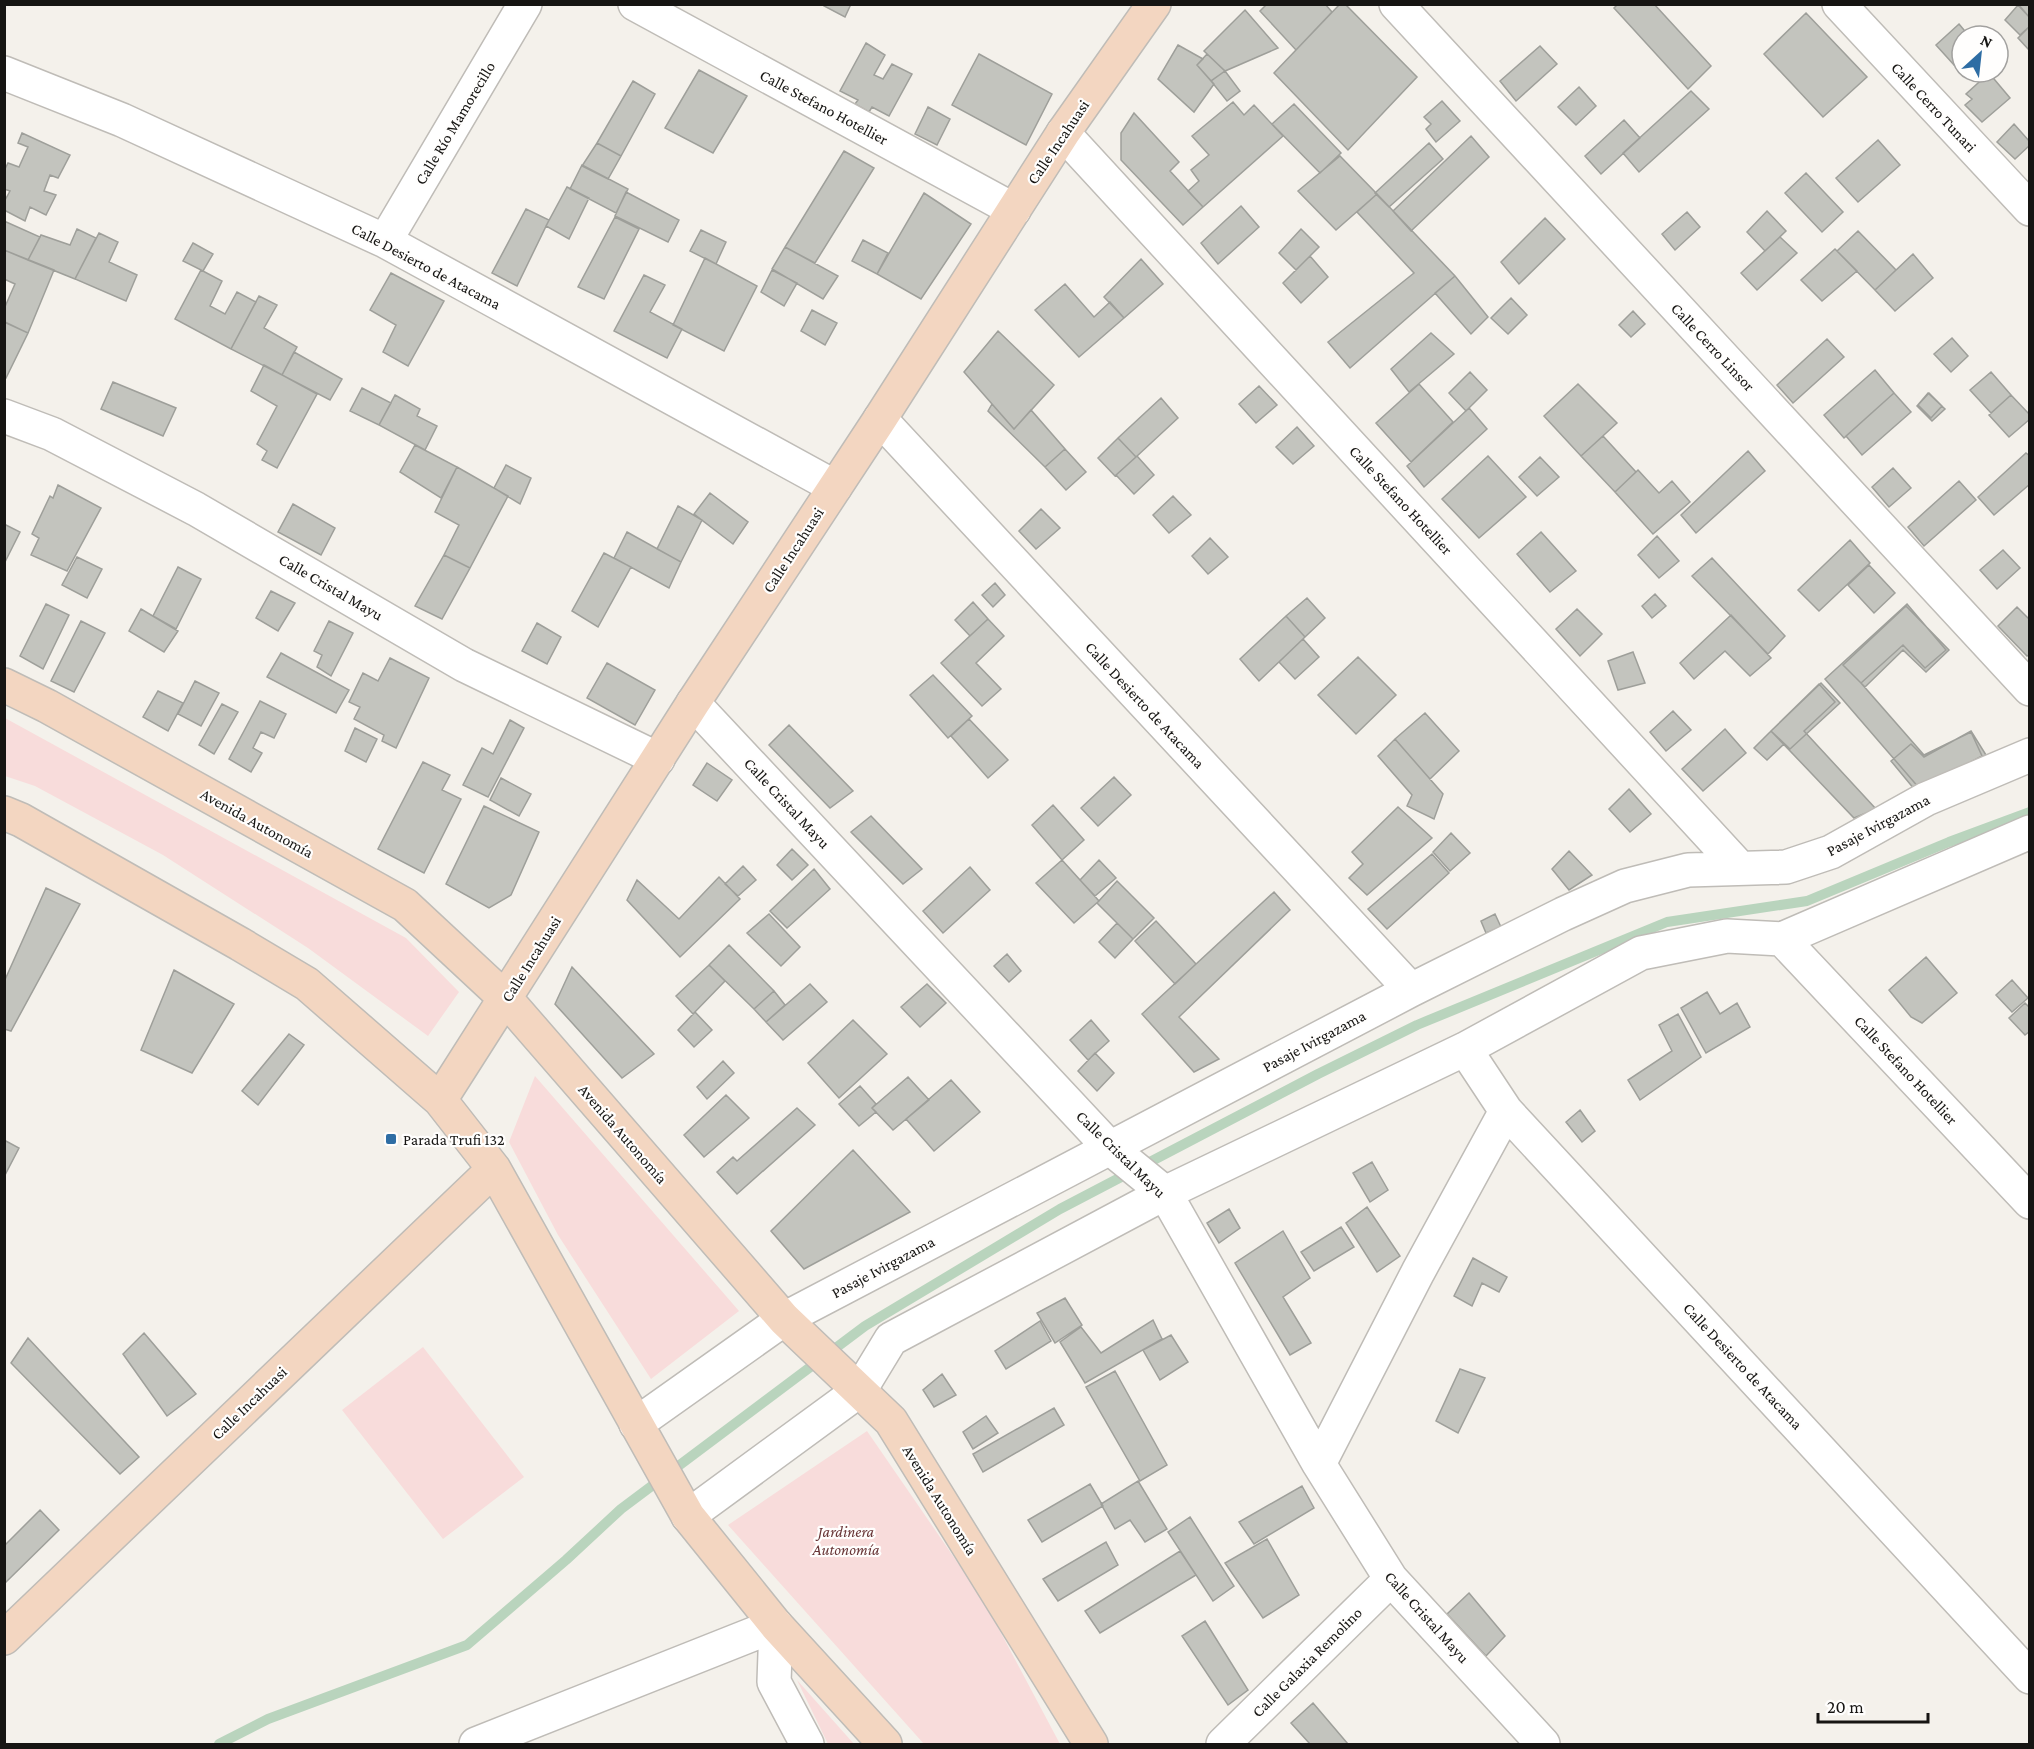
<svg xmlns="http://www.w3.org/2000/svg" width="2034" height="1749" viewBox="0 0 2034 1749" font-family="'Crimson Pro',serif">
	<rect width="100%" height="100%" fill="#f4f1eb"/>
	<path fill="#f8dcdb" d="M5,718l401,220 53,54 -31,44 -120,-88 -145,-93 -128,-69 -30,-10z
		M535,1076l204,235 -88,68 -93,-144 -49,-93z
		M423,1347l101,130 -81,62 -101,-129z
		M867,1431l117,170 76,143h-136l-196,-219z
		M797,1680l57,64h-26z"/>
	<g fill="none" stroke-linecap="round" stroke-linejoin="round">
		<path stroke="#b9d4bd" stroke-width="10" d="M219,1744l49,-25 199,-74 99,-85 55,-51 244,-183 195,-117 258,-135 99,-49 250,-103 140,-21 142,-59 81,-30"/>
	</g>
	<path fill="#c3c4be" stroke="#9e9f9a" stroke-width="1.5" d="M825,4h26l-6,13 -21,-11z
		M1267,4h58l7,8 -36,38 -36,-39z
		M1340,4h5l72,73 -69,73 -74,-77z
		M1618,4h36l57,62 -23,23 -74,-81z
		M2030,4v14l-12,-14z
		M2018,5l12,13v8l-10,9 -15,-15z
		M1245,10l33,38 -53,23 -21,-20z
		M1806,13l61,64 -44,40 -59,-63z
		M1959,24l10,12h-7v22l-8,7 -18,-20z
		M2030,26v25l-12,-13z
		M866,43l19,12 -11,20 9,4 9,-15 20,10 -23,42 -17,-9 -3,5 -14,-8 3,-4 -18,-9z
		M1178,45l25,14 -6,6 17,19 -20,28 -36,-33z
		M1540,46l17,18 -41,37 -16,-20z
		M979,54l73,40 -26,51 -74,-40z
		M1207,54l18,17 -14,10 -14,-16z
		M699,70l48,26 -34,57 -48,-25z
		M1225,71l15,20 -13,10 -16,-20z
		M1989,73l21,25 -28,24 -17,-17 7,-6 -6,-5z
		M633,81l22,13 -34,62 -24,-13z
		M1579,87l17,19 -20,19 -18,-18z
		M1691,91l18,18 -70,63 -16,-19z
		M1442,101l18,20 -24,21 -10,-13 5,-5 -7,-7z
		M1233,102l11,13 10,-10 29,31 -80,71 -15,-16 11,-10 -8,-11 18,-15 -17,-19z
		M1294,104l47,49 -21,20 -48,-49z
		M928,107l22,12 -13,26 -22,-11z
		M1134,113l45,49 -9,9 33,36 -20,18 -62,-65v-27z
		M1624,120l16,18 -39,36 -16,-18z
		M2014,124l16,18v3l-15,14 -18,-17z
		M22,133l48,22 -12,23 -8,-3 -6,16 12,4 -10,20 -16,-8 -5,14 -21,-11v-8l6,-11 -6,-2v-18l4,-8 11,4 9,-20 -10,-4z
		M1471,136l18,21 -78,74 -18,-20z
		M1878,140l22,25 -42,37 -22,-24z
		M597,143l24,13 -13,23 -26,-13z
		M1429,143l14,16 -54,48 -14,-14z
		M844,151l30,17 -59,95 -30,-16z
		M1340,156l37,38 -41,36 -38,-39z
		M582,165l46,24 -12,24 -46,-24z
		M1806,173l37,39 -21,20 -37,-39z
		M567,187l22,11 -20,41 -23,-13z
		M626,192l53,28 -11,22 -53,-26z
		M924,193l47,31 -50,75 -44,-25z
		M1377,194l78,82 -105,92 -22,-26 86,-69 -57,-61z
		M1241,206l18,21 -41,37 -17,-21z
		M526,209l23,11 -32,66 -25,-13z
		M1767,211l19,20 -21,20 -18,-19z
		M1687,212l13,15 -25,23 -13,-16z
		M615,217l24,12 -35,70 -26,-12z
		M1545,218l20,21 -46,45 -18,-22z
		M4,221l36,16 -12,23 -24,-10z
		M77,229l19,9 -21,41 -47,-19 13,-25 29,10z
		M1301,229l18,18 -23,23 -17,-17z
		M701,230l25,12 -10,22 -26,-13z
		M1858,231l38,39 -21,20 -38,-39z
		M99,233l19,9 -9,20 28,13 -11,26 -51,-22z
		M1780,237l17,16 -40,37 -16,-17z
		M863,240l25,13 -11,21 -25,-13z
		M193,243l20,11 -10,17 -20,-10z
		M785,247l53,29 -15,23 -51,-30z
		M1835,249l22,22 -35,30 -21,-21z
		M4,250l50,20 -26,63 -24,-11v-13l11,-25 -11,-5z
		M1913,254l20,24 -38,33 -20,-21z
		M1310,256l18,21 -27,26 -18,-20z
		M705,258l52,28 -33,65 -51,-26z
		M1141,259l22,25 -39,34 -20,-21z
		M201,270l21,11 -12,25 15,8 12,-22 19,10 -25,47 -56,-30z
		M772,270l25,13 -13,23 -23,-14z
		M391,273l53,28 -36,65 -25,-14 13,-27 -26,-15z
		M644,275l21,10 -15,27 32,17 -15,29 -53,-27z
		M1455,276l33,41 -17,17 -36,-41z
		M1065,284l29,33 16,-15 14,16 -45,39 -44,-47z
		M259,296l18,9 -13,23 33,19 -15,28 -51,-26z
		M1511,298l16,17 -19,19 -17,-16z
		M812,310l25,13 -12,22 -24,-14z
		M1633,311l12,13 -14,13 -12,-12z
		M5,322l23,11 -22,45 -2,-1z
		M998,331l56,54 -40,44 -50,-57z
		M1431,333l23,21 -45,38 -18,-23z
		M1952,338l16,18 -17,16 -17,-18z
		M1827,339l17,18 -51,46 -16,-18z
		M294,352l48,27 -12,21 -48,-25z
		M264,365l53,29 -40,74 -15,-8 5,-9 -10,-7 20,-38 -26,-15z
		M1875,370l19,23 -50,45 -20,-23z
		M1470,372l17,18 -21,21 -17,-18z
		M1991,372l20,23 -20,18 -21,-23z
		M113,382l63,26 -13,28 -62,-27z
		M1419,384l34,38 -42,40 -35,-39z
		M1578,384l39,39 -36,33 -37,-40z
		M1259,386l18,19 -21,18 -17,-19z
		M362,388l29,15 -12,22 -29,-14z
		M1894,393l17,19 -49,43 -16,-19z
		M1928,393l17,16 -13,12 -15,-15z
		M1929,393l13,13 -11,12 -13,-13z
		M395,395l25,14 -3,7 20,10 -12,24 -46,-25z
		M2011,395l19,20v4l-21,18 -20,-22z
		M1161,398l17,20 -42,39 -18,-19z
		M992,404l22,25 17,-19 34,39 -20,18 -57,-56z
		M1469,408l18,21 -63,58 -17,-21z
		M1297,427l17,19 -21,18 -17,-17z
		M1603,436l33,36 -21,20 -34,-36z
		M1118,438l18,19 -21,19 -17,-18z
		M415,445l42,22 -16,31 -41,-26z
		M1065,449l21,23 -20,18 -21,-23z
		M1748,451l17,20 -69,62 -15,-18z
		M2026,453l4,3v28l-36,31 -16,-18z
		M1137,456l17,19 -20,19 -18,-19z
		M1488,456l38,41 -47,41 -37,-39z
		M1540,457l19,20 -22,19 -18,-19z
		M506,465l25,13 -11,26 -26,-16z
		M457,467l51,29 -38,72 -26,-13 15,-30 -24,-13z
		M1893,468l18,20 -22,19 -17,-20z
		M1638,470l21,23 13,-12 18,21 -37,32 -38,-42z
		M1959,481l17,19 -52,46 -16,-19z
		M58,485l43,23 -34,63 -36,-16 8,-17 -7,-4 18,-38 3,2z
		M710,493l38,29 -15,22 -39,-30z
		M1173,496l18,19 -22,18 -16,-18z
		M293,504l42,24 -14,27 -43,-23z
		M678,506l24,14 -21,42 -24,-13z
		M1041,509l19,19 -24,21 -17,-18z
		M4,524l16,8 -16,32z
		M627,532l54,30 -12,26 -55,-30z
		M1541,532l35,39 -26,21 -33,-38z
		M1657,536l22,25 -20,17 -21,-23z
		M1210,538l18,19 -20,17 -16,-18z
		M1850,540l20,23 -51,48 -21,-21z
		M2003,550l17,18 -23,21 -17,-19z
		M604,553l27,14 -33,60 -26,-16z
		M444,555l26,13 -28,51 -27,-13z
		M77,557l25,12 -15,29 -25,-13z
		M1712,558l73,78 -17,18 -76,-78z
		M1869,565l26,28 -21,20 -26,-28z
		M178,567l23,12 -25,50 -23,-13z
		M995,583l10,12 -12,12 -11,-12z
		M271,591l24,12 -17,28 -22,-13z
		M1655,594l11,12 -14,12 -10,-12z
		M1307,598l18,20 -20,19 -19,-21z
		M973,602l15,17 -18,17 -15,-16z
		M46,604l23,11 -26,54 -23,-13z
		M1907,604l39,46 -21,18 -22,-23 -42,38 63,72 47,-23 11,24 -62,33 -95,-110z
		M1906,606l43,44 -23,22 -23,-22 -38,37 -22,-22z
		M2017,607l13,13v34l-3,2 -29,-30z
		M141,609l37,22 -14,21 -35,-21z
		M1577,609l25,25 -22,22 -24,-27z
		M1731,615l40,43 -21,18 -25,-25 -31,28 -14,-16z
		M1286,616l19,21 -46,44 -19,-22z
		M988,619l16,17 -28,27 25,26 -19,17 -41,-43z
		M81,621l24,12 -31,59 -23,-11z
		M329,621l24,12 -22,43 -14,-9 5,-12 -8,-4z
		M537,623l24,14 -14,27 -25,-13z
		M1303,639l16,18 -24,22 -16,-17z
		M1633,652l12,31 -27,7 -10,-29z
		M281,653l68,37 -13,23 -69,-36z
		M1358,657l38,38 -40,39 -38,-39z
		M390,658l39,20 -33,70 -14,-7 2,-6 -30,-16 6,-12 -11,-5 14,-29 15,8z
		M607,663l48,27 -20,35 -48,-27z
		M933,675l39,41 -24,22 -38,-43z
		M195,681l24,12 -18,33 -23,-12z
		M1821,683l19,20 -50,46 -19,-18z
		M1819,684l16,18 -31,29 72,78 -22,9 -83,-87z
		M158,691l25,12 -15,28 -25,-14z
		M260,701l26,13 -12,24 -13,-6 -8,16 9,5 -11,19 -22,-13z
		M222,704l16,8 -24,42 -15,-9z
		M1673,711l18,19 -25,21 -16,-19z
		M1425,713l34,38 -29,28 -35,-40z
		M969,719l39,41 -20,18 -37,-42z
		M510,720l14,8 -36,69 -25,-12 19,-37 11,6z
		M789,725l64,66 -23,17 -61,-63z
		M355,728l22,11 -11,23 -21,-11z
		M1725,729l21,24 -43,38 -21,-22z
		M1771,731l13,13 -17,16 -13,-12z
		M1971,731l15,24 -71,35 -24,-29 20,-17 13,13z
		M1395,739l48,55 -9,25 -27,-13 5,-11 -34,-39z
		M423,762l27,13 -8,15 19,9 -37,74 -46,-24z
		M707,763l25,17 -15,21 -24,-16z
		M1114,777l17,18 -33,31 -17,-18z
		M501,778l30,16 -12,22 -29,-16z
		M1629,789l22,25 -21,18 -21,-23z
		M1053,805l31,35 -22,20 -30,-35z
		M484,806l55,26 -28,63 -22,13 -43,-24z
		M1398,807l34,31 -65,57 -18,-17 14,-14 -11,-12z
		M871,816l51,53 -19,15 -52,-52z
		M1451,833l19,20 -20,18 -17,-19z
		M792,849l16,16 -16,15 -15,-15z
		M1569,851l23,24 -23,15 -17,-21z
		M1432,854l17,19 -62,56 -19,-20z
		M1062,860l37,41 -25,22 -38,-40z
		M1099,860l17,18 -21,18 -15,-16z
		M743,866l13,14 -18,16 -13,-12z
		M970,867l20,23 -47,43 -20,-22z
		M814,869l16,20 -43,39 -17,-17z
		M719,877l21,22 -60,58 -53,-57 10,-20 42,39z
		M1117,881l37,37 -21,21 -36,-36z
		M46,888l34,16 -69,127 -7,-2v-47z
		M1274,892l16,18 -111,107 40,42 -25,13 -52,-58z
		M769,914l31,33 -19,19 -34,-33z
		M1495,914l6,13 -15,6 -5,-12z
		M1156,921l40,43 -21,20 -40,-43z
		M1117,923l16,16 -18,19 -16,-16z
		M729,945l45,46 -20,18 -45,-44z
		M1007,954l14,17 -12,11 -15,-16z
		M1926,957l31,36 -35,30 -11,-6 -22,-27z
		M709,965l16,16 -32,33 -17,-18z
		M572,967l82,87 -32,24 -67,-74z
		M174,970l60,34 -42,69 -51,-23z
		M2012,980l16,18 -16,14 -16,-17z
		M810,984l17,18 -44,38 -17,-18z
		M927,984l19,19 -26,24 -19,-20z
		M774,991l11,14 -19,17 -12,-13z
		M1707,992l13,22 17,-11 13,24 -44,26 -25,-45z
		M2025,1003l5,5v23l-5,4 -16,-17z
		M695,1012l17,18 -18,17 -16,-17z
		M1678,1014l23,43 -61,43 -12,-20 44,-29 -13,-26z
		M853,1020l34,34 -48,44 -31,-35z
		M1091,1020l18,21 -21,19 -18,-20z
		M289,1034l15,11 -46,60 -16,-14z
		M1095,1053l19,20 -17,18 -19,-20z
		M723,1061l11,12 -27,26 -10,-12z
		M908,1077l21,23 -36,30 -21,-22z
		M951,1080l29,32 -46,39 -28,-32z
		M860,1086l16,18 -4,4 4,4 -17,14 -20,-22z
		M726,1095l23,23 -45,39 -20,-22z
		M797,1108l18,17 -78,69 -20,-22 16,-15 4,4z
		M1580,1110l15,21 -13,11 -16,-20z
		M4,1140l15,8 -14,27 -1,-1z
		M853,1150l57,62 -106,57 -33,-38z
		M1372,1162l16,28 -18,12 -17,-29z
		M1367,1207l33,49 -23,16 -31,-49z
		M1229,1209l11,19 -21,15 -12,-20z
		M1341,1227l13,20 -40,24 -13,-19z
		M1283,1231l27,47 -27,19 28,46 -21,12 -55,-92z
		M1473,1258l34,19 -8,15 -17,-9 -10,23 -18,-10z
		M1065,1298l17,27 -27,18 -18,-30z
		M1153,1320l9,19 -77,44 -25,-41 21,-15 20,26z
		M1040,1321l11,20 -45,28 -11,-18z
		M144,1333l52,61 -29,22 -44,-62z
		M1171,1335l17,27 -28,18 -17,-30z
		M28,1338l111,119 -19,17 -109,-111z
		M1460,1369l25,9 -27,55 -22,-12z
		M1115,1371l52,94 -27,16 -54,-94z
		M942,1374l14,21 -22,12 -11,-17z
		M1054,1408l10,17 -81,47 -10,-18z
		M986,1416l12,17 -25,16 -10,-17z
		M1138,1481l29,48 -22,13 -15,-22 -15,9 -14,-25z
		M1090,1484l13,22 -61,36 -14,-22z
		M1302,1486l12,22 -60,36 -15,-22z
		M40,1510l19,20 -55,54v-38z
		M1190,1517l44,69 -21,15 -45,-69z
		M1267,1539l32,56 -36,23 -38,-55z
		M1106,1542l12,23 -60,36 -15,-22z
		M1180,1551l16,24 -96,58 -15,-22z
		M1469,1593l36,43 -19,20 -39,-42z
		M1205,1621l43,69 -20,15 -46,-69z
		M1313,1703l35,41h-38l-19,-21z"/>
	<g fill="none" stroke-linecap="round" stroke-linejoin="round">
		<g stroke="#bfbcb7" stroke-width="36">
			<path id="street" d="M635,4l379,206
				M1396,4l634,685
				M1839,4l191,205
				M4,73l118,47 263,121 450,246
				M1063,133l676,734
				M385,241l140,-237
				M4,416l48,18 144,75 268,156 194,94
				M880,419l531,571
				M693,703l417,445 55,45 154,271 72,115 152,165
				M1782,939l248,263
				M1465,1049l41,62 524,566
				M636,1424l148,-105 627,-329 152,-76 62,-28 63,-16 98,-3 45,-15 95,-53 104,-44
				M1319,1464l99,-192 88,-161
				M688,1516l172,-126 31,-51 274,-146 300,-144 176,-96 86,-17 55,3 248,-107
				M476,1744l300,-119 -2,57 33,62
				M1223,1744l168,-165"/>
		</g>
		<g stroke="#bfbcb7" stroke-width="36">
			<path id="secondary" d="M4,685l43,21 358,199 101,94 278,320 107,102 200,323
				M4,813l17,7 219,124 67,40 133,116 54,69 194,347 88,109 109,119
				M440,1100l253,-397 187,-284 183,-286 91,-129
				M4,1638l490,-469"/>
		</g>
		<use href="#street" stroke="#fff" stroke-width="33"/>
		<use href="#secondary" stroke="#f3d6c1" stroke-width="33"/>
	</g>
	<rect fill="#2e6da4" stroke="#fffefd" stroke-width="2" x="385" y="1133" width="12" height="12" rx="3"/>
	<g text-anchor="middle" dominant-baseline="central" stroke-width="4.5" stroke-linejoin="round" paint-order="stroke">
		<g font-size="16" fill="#161513" stroke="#fffefd">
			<text transform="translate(824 107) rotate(28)">Calle Stefano Hotellier</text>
			<text transform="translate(1934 107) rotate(47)">Calle Cerro Tunari</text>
			<text transform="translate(455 123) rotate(-59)">Calle Río Mamorecillo</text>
			<text transform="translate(1058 142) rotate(-56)">Calle Incahuasi</text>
			<text transform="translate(426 266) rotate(28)">Calle Desierto de Atacama</text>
			<text transform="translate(1713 347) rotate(47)">Calle Cerro Linsor</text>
			<text transform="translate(1401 500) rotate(47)">Calle Stefano Hotellier</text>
			<text transform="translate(793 550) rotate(-57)">Calle Incahuasi</text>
			<text transform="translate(331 587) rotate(30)">Calle Cristal Mayu</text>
			<text transform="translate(1145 705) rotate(47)">Calle Desierto de Atacama</text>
			<text transform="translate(787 803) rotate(47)">Calle Cristal Mayu</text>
			<text transform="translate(257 823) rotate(29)">Avenida Autonomía</text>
			<text transform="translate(1878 825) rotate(-28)">Pasaje Ivirgazama</text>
			<text transform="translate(531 959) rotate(-58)">Calle Incahuasi</text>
			<text transform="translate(1314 1041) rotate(-28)">Pasaje Ivirgazama</text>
			<text transform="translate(1906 1070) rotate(47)">Calle Stefano Hotellier</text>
			<text transform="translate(623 1134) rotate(49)">Avenida Autonomía</text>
			<text transform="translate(1121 1154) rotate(44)">Calle Cristal Mayu</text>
			<text transform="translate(883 1267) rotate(-28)">Pasaje Ivirgazama</text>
			<text transform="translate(1743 1366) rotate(47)">Calle Desierto de Atacama</text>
			<text transform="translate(249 1403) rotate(-44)">Calle Incahuasi</text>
			<text transform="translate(940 1500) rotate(58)">Avenida Autonomía</text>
			<text transform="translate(1427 1617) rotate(48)">Calle Cristal Mayu</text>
			<text transform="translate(1307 1662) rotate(-45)">Calle Galaxia Remolino</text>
		</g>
		<g font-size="16" fill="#161513" stroke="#fffefd" text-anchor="start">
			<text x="403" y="1139">Parada Trufi 132</text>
		</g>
		<g font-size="16" font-style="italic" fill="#683536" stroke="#fffefd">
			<text x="846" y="1531">Jardinera<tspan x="846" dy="18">Autonomía</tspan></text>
		</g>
	</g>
	<rect width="2034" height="1749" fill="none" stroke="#161513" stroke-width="12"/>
	<g transform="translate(1980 54) rotate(27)"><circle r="28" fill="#fffefd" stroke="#a2a19f" stroke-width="1.5"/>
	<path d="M0-4.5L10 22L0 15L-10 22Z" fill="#2e6da4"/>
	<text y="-9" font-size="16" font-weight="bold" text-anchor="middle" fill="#161513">N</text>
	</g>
	<path d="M1818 1713v9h110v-9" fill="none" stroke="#161513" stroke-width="3"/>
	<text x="1827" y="1713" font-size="18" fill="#161513" stroke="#fffefd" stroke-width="4.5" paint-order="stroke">20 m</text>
</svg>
